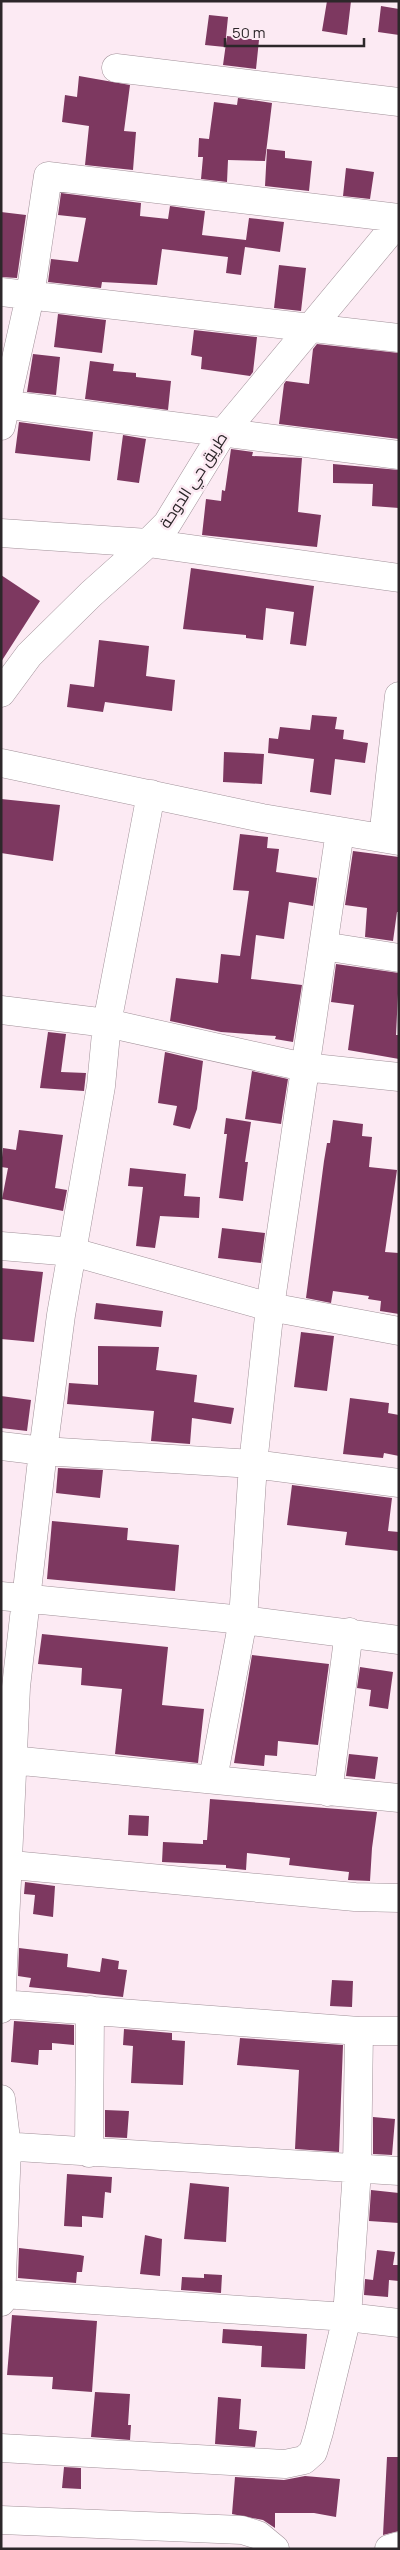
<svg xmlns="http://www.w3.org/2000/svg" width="400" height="2550" viewBox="0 0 400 2550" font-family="Manrope,Cairo,sans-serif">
	<rect width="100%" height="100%" fill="#fceaf3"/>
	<path fill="#7d3860" d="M327,1h24l-4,34 -25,-4z
		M381,6l18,3v26l-21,-3z
		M209,15l19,2 -3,30 -20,-2z
		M227,36l32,4 -3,29 -33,-4z
		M79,76l51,9 -6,46 12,1 -3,38 -48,-5 4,-39 -27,-4 3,-27 12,2z
		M238,98l34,5 -7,58 -37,-1 -1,22 -26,-3 2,-22h-5l1,-19 10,1 5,-37 23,3z
		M267,149l18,2v7l27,3 -3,30 -44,-5z
		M346,168l28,4 -4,27 -27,-3z
		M61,193l80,10 -1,13 28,3 2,-13 35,5 -3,24 44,5 3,-22 35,4 -4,30 -35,-5 -4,28 -15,-2 2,-16 -66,-8 -5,36 -55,-3 -1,6 -53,-6 3,-23 27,3 8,-44 -28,-3z
		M1,212l25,3 -9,63 -16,-1z
		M279,265l27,3 -5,43 -27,-3z
		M58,314l48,6 -4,33 -48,-6z
		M194,330l63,7 -4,35 -3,4 -49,-7 1,-12 -11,-2z
		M317,344l82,9v86l-120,-15 5,-40 2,-3 23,3 4,-35z
		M33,354l27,3 -4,38 -29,-3z
		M90,361l24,3 -1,7 23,2v4l35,4 -3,29 -83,-11z
		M19,422l74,10 -3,29 -75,-8z
		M123,435l23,4 -7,44 -22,-3z
		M231,449l22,3 -1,4 50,2 -4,54 23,3 -4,32 -115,-12 4,-36 15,2 1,-11 3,1z
		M333,464l66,6v38l-27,-2 1,-22 -40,-1z
		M191,568l123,18 -8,60 -16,-2 4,-32 -28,-4 -3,32 -17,-2v-3l-63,-6z
		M1,575l39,26 -39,61z
		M99,640l50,6 -3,30 29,4 -3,31 -67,-9 -2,10 -36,-5 3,-23 24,3z
		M312,715l25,2 -2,12 9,1 -1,9 25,4 -3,20 -30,-4 -4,36 -21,-3 4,-33 -46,-6 1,-15 9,1 2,-12 30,3z
		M224,752l40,2 -2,30 -39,-2z
		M1,799l59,6 -7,56 -52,-8z
		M240,834l28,3 -1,11 12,1 -3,23 41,6 -4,28 -24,-4 -5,37 -28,-4 -5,44 51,6 -9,57 -18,-3 1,-3 -55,-4 -51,-11 6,-43 42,5 3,-29 19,2 9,-65 -16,-1z
		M353,851l46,6v55h-2l-4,29 -28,-4 2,-29 -22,-3z
		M336,964l63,9 -3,62h3v24l-51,-9 6,-45 -23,-3z
		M48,1032l18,2 -5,38 25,1 -2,18 -44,-3z
		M165,1052l38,9 -6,48 -7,20 -17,-4 4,-19 -19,-3z
		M252,1071l36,8 -7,45 -36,-5z
		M226,1118l25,4 -6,40h3l-5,39 -24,-3 8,-64h-3z
		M333,1120l30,4 -1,12 10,1 -3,30 28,3 -12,82 14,1v61l-19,-3 1,-10 -13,-2 1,-3 -36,-5 -2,12 -25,-5 18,-137 3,-18h3z
		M19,1130l44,5 -8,53 12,2 -4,21 -61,-12 6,-31 -7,-1 2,-19 13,2z
		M130,1168l56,6 -2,22 16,1 -1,21 -39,-2 -5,32 -19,-2 7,-59 -15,-1z
		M222,1228l43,5 -4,30 -43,-5z
		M1,1268l42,4 -9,70 -33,-3z
		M96,1303l67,8 -2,16 -67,-8z
		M301,1332l33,4 -7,55 -33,-4z
		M98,1346l61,1 -3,23 41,5 -3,27 40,6 -3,16 -39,-6 -2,26 -39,-3 3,-30 -87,-7 2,-21 29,2z
		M1,1396l30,4 -4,31 -26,-3z
		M350,1398l39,5 -1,10 11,2v41l-15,-3 -1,5 -40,-4z
		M58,1468l45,2 -3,28 -44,-5z
		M292,1485l100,13 -4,33 11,1v19l-54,-6 2,-13 -60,-7z
		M52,1521l76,7 -1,12 52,5 -4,46 -128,-12z
		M42,1634l126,13 -6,58 42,4 -6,54 -83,-9 7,-65 -41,-4 1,-17 -44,-4z
		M252,1655l77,9 -11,81 -40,-4 -1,15 -12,-1 -1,11 -30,-3z
		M360,1667l33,5 -5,37 -19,-3 2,-16 -14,-2z
		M349,1754l29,3 -3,22 -29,-3z
		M210,1799l167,13 -5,36 -2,33 -22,-1 1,-8 -60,-7 1,-7 -43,-5 -1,17 -20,-2v-3l-64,-3 1,-20 40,2v-4h4z
		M129,1815l20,1 -1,20 -20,-1z
		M25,1882l30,4 -2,31 -20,-3 2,-19 -11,-1z
		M19,1948l49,6 -1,13 33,5 2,-14 17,3 -1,8 9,1 -4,27 -94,-10 2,-9 -13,-2z
		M332,1980l21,1 -1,26 -22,-1z
		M14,2021l60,4v20l-22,-2v7h-13l-1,15 -27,-3z
		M124,2029l48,4v7l13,1 -2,44 -52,-2 2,-37 -10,-1z
		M240,2038l103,7 -4,107 -44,-3 4,-79 -62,-5z
		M105,2110l24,1 -2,27 -22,-1z
		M373,2117l22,2 -3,36 -19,-1z
		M67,2174l45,3 -1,16 -6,-1 -2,26 -21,-2v11l-18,-1z
		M190,2183l39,4 -3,55 -42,-3z
		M371,2190l28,3v30l-30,-2z
		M145,2235l17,4 -2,37 -20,-2z
		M19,2248l61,7 4,1 -2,16h-5l-1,11 -58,-5z
		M377,2250l18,2 -2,13h6v16l-10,-1 -1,17 -24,-2 1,-16 8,1z
		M204,2274l18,1 -1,18 -40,-3 1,-13 22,1z
		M12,2315l85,6 -5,71 -40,-3 1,-12 -46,-2z
		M223,2329l84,5 -2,35 -44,-2 1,-21 -40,-3z
		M95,2392l35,2 -2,31h3l-1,15 -39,-3z
		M218,2397l23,2 -2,30 18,2 -2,16 -40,-3z
		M387,2457h12v74l-16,4z
		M64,2467l17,1v21l-19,-1z
		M305,2476l35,3 -4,38 -22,-4h-39v15l-12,-8 -31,-6 3,-37 49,3z"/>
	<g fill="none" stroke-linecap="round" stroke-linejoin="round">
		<g stroke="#a19199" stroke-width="29">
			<path id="minor" d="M116,68l283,34
				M399,221l-177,213 -55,90 -19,19 251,35
				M1,292l398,46
				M1,404l398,51
				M1,426l29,-130 18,-120 351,42
				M1,533l147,10
				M1,693l28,-38 62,-61 57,-51
				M1,763l261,55 137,23
				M383,838l16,-142
				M323,946l76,12
				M1,1010l106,13 197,44 95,10
				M1,1246l72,6 197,55 129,24
				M1,1446l42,5 210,13 146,19
				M1,1596l242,24 156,20
				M1,1759l398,39
				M213,1779l30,-159 10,-156 17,-157 70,-476
				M328,1792l21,-160
				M1,1864l354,33 44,1
				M1,2004l358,27h40
				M1,2009l15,-322 27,-236 18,-136 40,-229 6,-63 44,-229
				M1,2099l6,48 -6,155
				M1,2146l398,25
				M89,2153l1,-143
				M3,2294l344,23 52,6
				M1,2448l284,16 19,-4 9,-8 6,-20 28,-115 10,-147 2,-139
				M1,2520l241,10 16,5 17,14
				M389,2549l10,-3"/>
		</g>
		<use href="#minor" stroke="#fff" stroke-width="28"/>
	</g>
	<g text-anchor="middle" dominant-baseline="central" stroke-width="5" stroke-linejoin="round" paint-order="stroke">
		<g font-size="16" fill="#2d272a" stroke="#fceaf3">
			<text transform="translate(193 480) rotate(-57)">طريق حي الدوحة</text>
		</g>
	</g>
	<rect width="400" height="2550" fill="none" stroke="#2d272a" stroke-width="5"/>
	<path d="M225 38v8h139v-8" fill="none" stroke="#2d272a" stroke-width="2.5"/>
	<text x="232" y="38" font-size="15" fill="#2d272a" stroke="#fceaf3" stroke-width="4" paint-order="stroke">50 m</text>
</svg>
